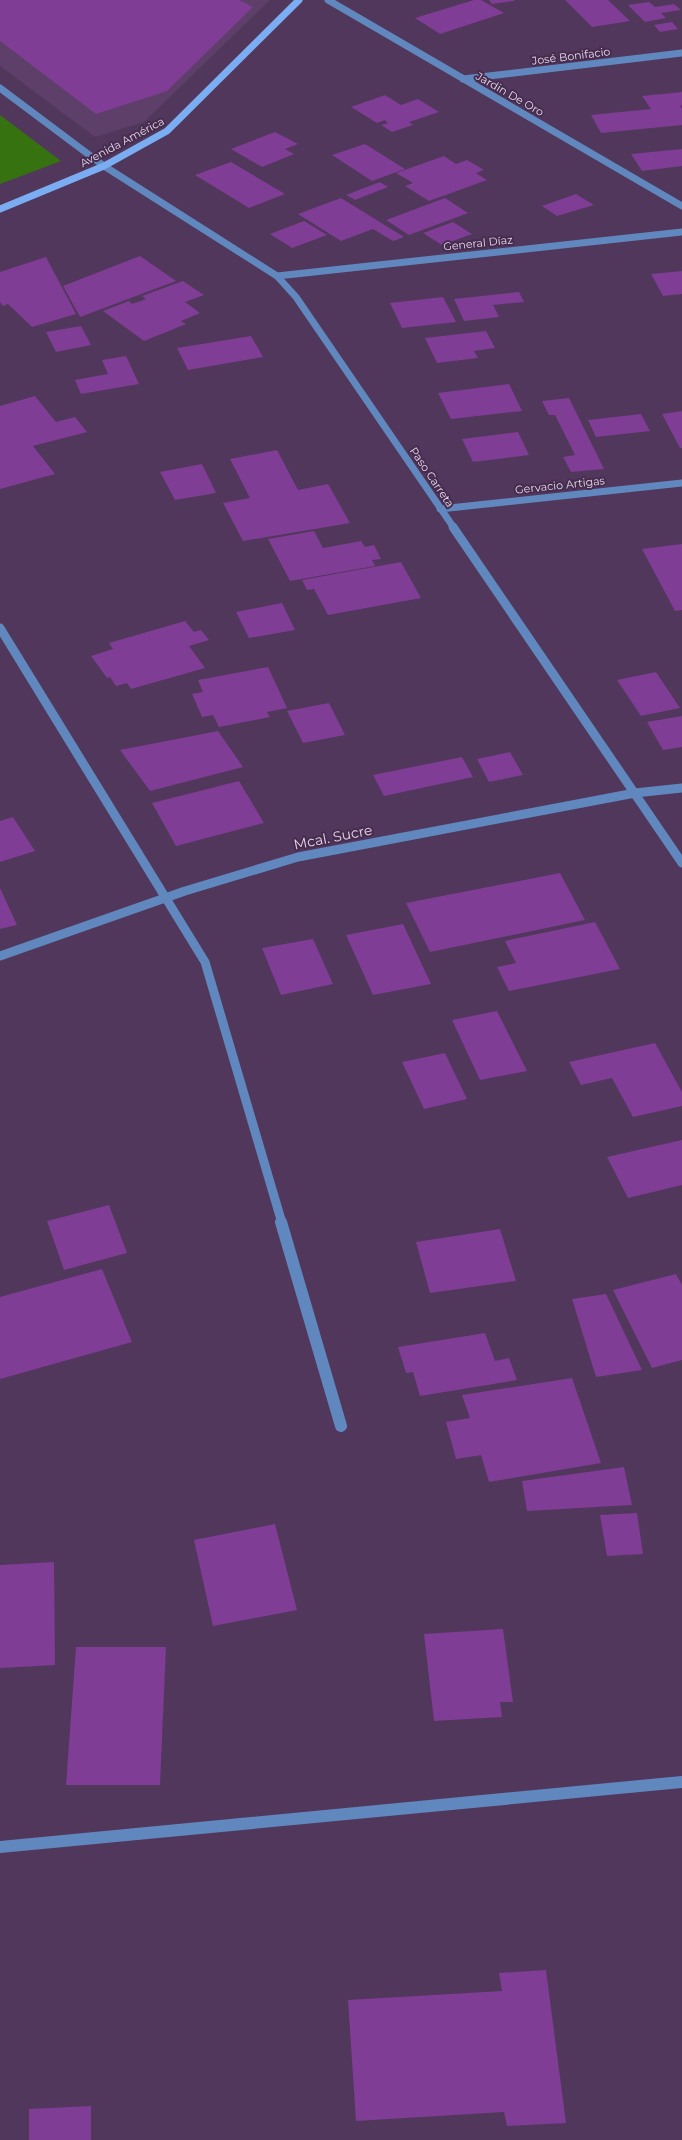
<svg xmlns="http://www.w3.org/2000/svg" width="682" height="2140" viewBox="0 0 682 2140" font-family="Montserrat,sans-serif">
	<rect width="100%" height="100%" fill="#51375b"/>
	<path fill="#5d3f69" d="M0,0h270l-126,122 -49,15 -95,-71z"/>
	<path fill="#377211" d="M0,115l61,46 -61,23z"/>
	<path fill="#7f3d95" d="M0,0h239l14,7 -86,84 -71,23 -96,-73z
		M474,0h7l23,13 -64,21 -25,-16z
		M489,0h25v1l-22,3z
		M565,0h43l22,21 -38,6z
		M649,2l6,5 19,-3 7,6 -20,3 5,5 -21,4 -17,-17z
		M672,22l6,7 -18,3 -6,-7z
		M682,92v13l-2,1 2,3v16l-81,8 -10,-18 60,-6 -9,-13z
		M385,95l16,10 17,-6 21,13 -30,10 4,3 -21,7 -11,-7 7,-2 -3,-3 -8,3 -26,-16z
		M275,132l23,12 -13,5 9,5 -32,13 -31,-18z
		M365,144l40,25 -33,12 -40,-26z
		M682,149v17l-40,5 -11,-17z
		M444,156l12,8 11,-4 17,10 -8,3 11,7 -58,21 -24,-15 8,-3 -17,-10z
		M231,162l54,32 -36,14 -54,-33z
		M380,182l8,5 -33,13 -9,-5z
		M576,194l18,11 -37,11 -15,-10z
		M341,198l63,39 -11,4 -20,-12 -32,12 -43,-27z
		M445,198l23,15 -59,22 -23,-15z
		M304,221l23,14 -35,13 -22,-14z
		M453,222l19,12 -30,11 -19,-12z
		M140,256l36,25 -96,36 -17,-31z
		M46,257l30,57 -44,13 -24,-23 -5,2 -3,-4v-30z
		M682,271v23l-19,2 -12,-22z
		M183,281l21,14 -19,7 15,11 -19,8 5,3 -42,17 -41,-30 26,-10 3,3 14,-5 -4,-3z
		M519,292l5,10 -31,3 6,12 -35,4 -10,-22z
		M443,297l13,25 -54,6 -12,-25z
		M81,326l10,19 -35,7 -10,-20z
		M486,331l9,17 -21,3 4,7 -41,5 -12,-25z
		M251,336l12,21 -75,13 -11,-22z
		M126,356l13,28 -58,10 -6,-14 33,-6 -6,-14z
		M509,384l13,27 -71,8 -13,-26z
		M35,396l21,26 19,-5 12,15 -54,14 22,28 -55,15v-83z
		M569,398l35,71 -33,3 -8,-15 12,-2 -20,-40h-6l-7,-14z
		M682,411v37h-2l-18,-34z
		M641,414l9,17 -54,6 -8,-17z
		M518,432l11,23 -56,7 -11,-23z
		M277,450l21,40 30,-6 22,39 -107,18 -20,-38 27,-5 -20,-39z
		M202,464l14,29 -41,7 -15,-28z
		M314,531l9,17 38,-7 4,6 9,-2 7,14 -9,1 3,6 -85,15 -22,-42z
		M682,544v66l-7,1 -33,-62z
		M401,562l20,36 -93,17 -14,-26 -7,1 -5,-10z
		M282,603l13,27 -46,8 -13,-26z
		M185,621l9,11 7,-2 8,10 -20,6 16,22 -74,21 -4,-6 -11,3 -6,-9 -3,1 -16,-22 22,-7 -4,-6z
		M268,667l19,41 -20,4 3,5 -51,10 -6,-12 -11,2 -10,-23 11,-2 -5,-12z
		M656,672l24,36 -39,8 -24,-36z
		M329,703l16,32 -42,8 -16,-32z
		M682,716v31l-19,3 -16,-28z
		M218,731l25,36 -93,24 -30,-41z
		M510,752l13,23 -34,7 -12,-23z
		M462,757l11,20 -89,19 -11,-21z
		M239,781l25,42 -88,23 -24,-43z
		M13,817l22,34 -35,11v-41z
		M560,873l25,47 -155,32 -24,-49z
		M0,888l17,37 -17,4z
		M595,922l25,47 -111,22 -12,-24 19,-4 -11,-22z
		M403,924l28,60 -58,11 -27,-60z
		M313,939l20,45 -52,11 -19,-47z
		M497,1011l30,60 -47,9 -28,-60z
		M655,1043l27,49v14l-49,11 -21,-39 -31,7 -12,-23z
		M445,1053l22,46 -43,10 -22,-47z
		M682,1140v45l-54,13 -21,-41z
		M109,1205l18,48 -63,17 -17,-49z
		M500,1229l16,52 -86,12 -14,-51z
		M102,1269l30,73 -132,37v-82z
		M676,1274l6,11v75l-30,8 -39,-78z
		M606,1294l36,76 -46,7 -24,-78z
		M485,1333l10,28 14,-3 8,22 -97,16 -7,-24 -7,1 -8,-26z
		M572,1378l29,85 -112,19 -8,-27 -25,4 -10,-37 24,-4 -8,-23z
		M624,1467l8,38 -105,6 -5,-30z
		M637,1513l6,41 -36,2 -7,-41z
		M275,1524l22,86 -84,16 -19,-86z
		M54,1562l1,103 -55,3v-103z
		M503,1629l10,73h-13l2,15 -68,4 -10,-87z
		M76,1647h90l-6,138h-94z
		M546,1970l20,153 -59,3 -3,-14 -148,9 -8,-121 154,-9 -3,-18z
		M91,2106v34h-62v-31z"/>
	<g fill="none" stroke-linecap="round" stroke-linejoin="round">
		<path stroke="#6088bf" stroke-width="7" d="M328,0l354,206
			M463,79l219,-26
			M0,88l104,78 173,110 19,21 158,231
			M277,276l405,-44
			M440,509l242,-26"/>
		<path stroke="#6088bf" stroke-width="9" d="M453,527l229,336
			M0,628l205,334 77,261
			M0,956l185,-65 113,-34 337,-64 47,-5"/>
		<path stroke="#6088bf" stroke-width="12" d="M281,1222l60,204
			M0,1847l682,-65"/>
		<path stroke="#7badf3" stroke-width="7" d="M0,209l104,-43 63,-35 132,-131"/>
	</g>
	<g text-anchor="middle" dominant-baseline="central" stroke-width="4" stroke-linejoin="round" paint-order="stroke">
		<g font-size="11" fill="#e6d6ec" stroke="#462d4f">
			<text transform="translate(571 56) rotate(-7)">José Bonifacio</text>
			<text transform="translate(510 94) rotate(30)">Jardin De Oro</text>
			<text transform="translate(122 142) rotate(-28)">Avenida América</text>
			<text transform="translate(478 243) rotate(-6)">General Díaz</text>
			<text transform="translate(432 477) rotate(56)">Paso Carreta</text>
			<text transform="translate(560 485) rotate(-6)">Gervacio Artigas</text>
		</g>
		<g font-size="14" fill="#e6d6ec" stroke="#462d4f">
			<text transform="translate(333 837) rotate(-11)">Mcal. Sucre</text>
		</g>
	</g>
</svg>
